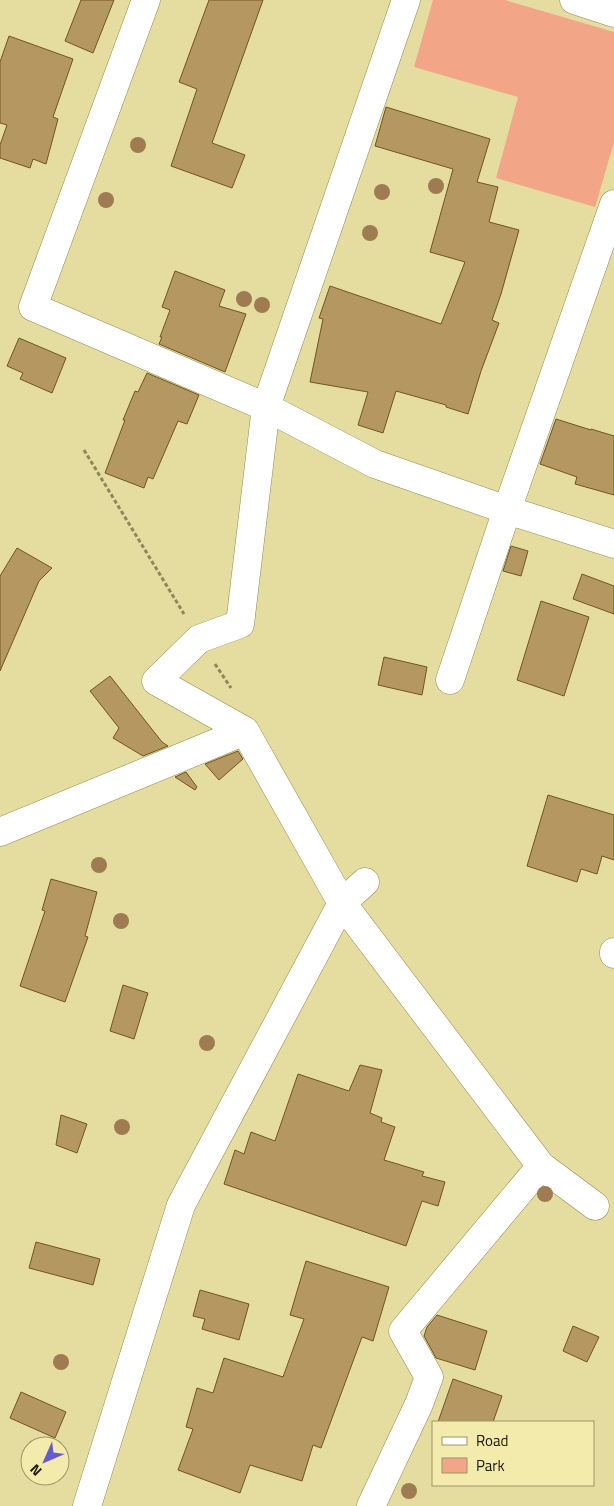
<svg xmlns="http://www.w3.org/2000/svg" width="614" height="1506" viewBox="0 0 614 1506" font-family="'Titillium Web',sans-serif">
	<rect width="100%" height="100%" fill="#e5dda0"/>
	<path fill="#f2a587" d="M433,0h72l109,32v110l-19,65 -99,-29 22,-81 -104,-30z"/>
	<path fill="#b59761" stroke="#70551e" d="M81,0h33l-21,53 -28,-12z
		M209,0h54l-51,143 33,12 -13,33 -61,-22 26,-77 -18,-7z
		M9,36l64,23 -20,58 5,2 -12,45 -13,-5 -3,9 -30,-10v-13l7,-20 -7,-2v-61z
		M386,107l104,32 -13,43 21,5 -9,35 30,8 -18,64 -9,26 7,3 -18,48 -13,43 -22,-7v-2l-50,-14 -13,42 -25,-8 10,-33 -58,-10 13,-63 -4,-1 11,-32 111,38 24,-62 -35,-10 23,-83 -78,-23z
		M175,271l50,19 -6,16 27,8 -21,58 -66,-28 3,-7h-2l10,-27 -8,-3z
		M19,338l47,20 -14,35 -32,-14 3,-6 -16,-7z
		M147,373l52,22 -12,29 -9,-3 -25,58 -5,-2 -4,11 -39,-15 20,-53h-2l12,-29 3,1z
		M556,419l35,11v-1l23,7v59l-39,-11 2,-7 -37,-13z
		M511,546l17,5 -7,25 -18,-5z
		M17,548l35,20 -13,13 -39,90v-95z
		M582,574l32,12v28l-41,-15z
		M541,601l48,16 -25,79 -47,-16z
		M384,657l43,10 -5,28 -44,-10z
		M110,676l52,66 6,4 -25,10 -30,-18 6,-10 -29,-37z
		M238,751l5,8 -24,21 -14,-16z
		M186,772l11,15 -2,3 -20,-13z
		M548,795l66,20v45l-12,-4 -5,18 -16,-5 -4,13 -50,-16z
		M51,879l46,13 -12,44 3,1 -23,65 -45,-16 25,-75 -3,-1z
		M123,985l25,8 -14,46 -24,-8z
		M360,1065l22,5 -12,43 12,5 -1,4 14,5 -11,33 40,12 -2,4 23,6 -7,24 -16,-5 -16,45 -182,-62 11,-34 9,4 7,-22 24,9 23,-67 51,17z
		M61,1115l26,9 -10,29 -21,-8z
		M36,1242l64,17 -7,26 -64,-17z
		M306,1261l83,26 -16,54 -11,-4 -41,111 -8,-3 -11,36 -52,-16 -10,28 -62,-23 15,-41 -7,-2 11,-39 16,5 11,-35 59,19 21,-58 -14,-4z
		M200,1290l49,14 -10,36 -37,-11 3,-10 -12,-3z
		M437,1315l50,16 -12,39 -39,-12 -12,-22 3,-9z
		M573,1326l26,11 -12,25 -24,-11z
		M453,1379l49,17 -9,26h-55z
		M21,1392l45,20 -11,26 -45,-20z"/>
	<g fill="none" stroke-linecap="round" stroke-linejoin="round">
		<g stroke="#928a4f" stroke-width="29">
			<path id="street" d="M146,0l-113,307 233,100 109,57 132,46 107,34
				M406,0l-140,407 -26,217 -41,15 -43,42 89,50 97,172 199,263 54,40
				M574,0l40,13
				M450,680l57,-170 107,-306
				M0,832l245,-101
				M614,954v-2
				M87,1506l94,-301 161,-302 23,-21
				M371,1506l48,-102 10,-27 -26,-46 138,-165"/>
		</g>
		<path stroke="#8d875b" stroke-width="3" stroke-dasharray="4 2.5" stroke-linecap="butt" d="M84,450l100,164
			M215,664l16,24"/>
		<use href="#street" stroke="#fff" stroke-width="28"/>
	</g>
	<g fill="#9f7b51">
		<circle cx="138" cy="145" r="8"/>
		<circle cx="436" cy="186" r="8"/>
		<circle cx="382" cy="192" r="8"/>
		<circle cx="106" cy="200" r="8"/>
		<circle cx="370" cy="233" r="8"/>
		<circle cx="244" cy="299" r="8"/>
		<circle cx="262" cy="305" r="8"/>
		<circle cx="99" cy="865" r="8"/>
		<circle cx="121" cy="921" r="8"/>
		<circle cx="207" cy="1043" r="8"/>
		<circle cx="122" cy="1127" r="8"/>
		<circle cx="545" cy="1194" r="8"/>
		<circle cx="61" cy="1362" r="8"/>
		<circle cx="409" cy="1491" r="8"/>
	</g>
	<rect x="432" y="1421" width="162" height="65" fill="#f3ebac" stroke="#9d9668"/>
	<rect x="442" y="1437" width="25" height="8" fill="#ffffff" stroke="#9d9668"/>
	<text x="476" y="1446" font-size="15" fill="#1b1701">Road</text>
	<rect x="442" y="1458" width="25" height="15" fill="#f2a587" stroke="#9d9668"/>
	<text x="476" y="1471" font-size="15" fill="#1b1701">Park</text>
	<g transform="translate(45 1461) rotate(225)"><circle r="24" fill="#f3ebac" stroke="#9d9668"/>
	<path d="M0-4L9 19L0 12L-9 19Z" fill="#635bd4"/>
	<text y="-8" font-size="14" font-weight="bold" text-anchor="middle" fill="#1b1701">N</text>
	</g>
</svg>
